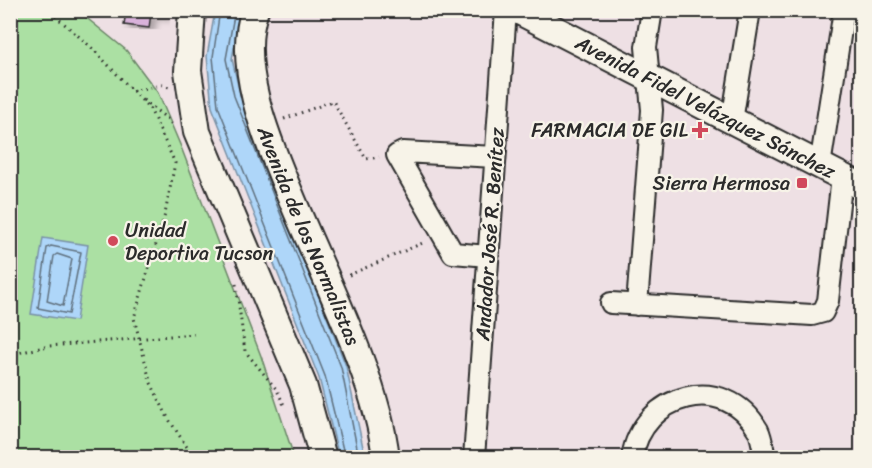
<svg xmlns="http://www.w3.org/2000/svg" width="872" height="468" viewBox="0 0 872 468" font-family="Sriracha,sans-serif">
	<defs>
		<filter id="shadow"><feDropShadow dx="5.5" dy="5.5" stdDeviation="3" flood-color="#0004"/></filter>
	</defs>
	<rect width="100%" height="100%" fill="#eee0e4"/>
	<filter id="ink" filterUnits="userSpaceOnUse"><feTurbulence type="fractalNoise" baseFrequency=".0167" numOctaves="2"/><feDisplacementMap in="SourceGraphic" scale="12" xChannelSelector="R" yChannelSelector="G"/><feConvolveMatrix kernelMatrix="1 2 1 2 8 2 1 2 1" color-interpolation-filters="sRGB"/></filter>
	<g filter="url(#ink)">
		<path fill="#abe0a3" stroke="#6b8667" stroke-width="1.5" d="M11,11h67l48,39 32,43 23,54 80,209 33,101h-283z"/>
		<path fill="#aed6f9" stroke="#7a92a7" stroke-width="1.5" d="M215,11h26l-9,48 8,35 106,272 19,91h-26l-20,-79 -107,-271 -5,-51z
			M43,238l45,7 -12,76 -45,-7z"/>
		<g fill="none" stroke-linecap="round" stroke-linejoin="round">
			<path stroke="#5f6f7d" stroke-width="1.5" d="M220,10l-7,47 5,49 107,270 20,82
				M235,10l-9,49 8,37 107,271 18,91
				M51,246l30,6 -12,62 -31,-6 9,-60z
				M57,254l15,5 -9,47 -16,-5 7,-45z"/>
		</g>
		<path fill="#d9b2da" stroke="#2b2b2b" stroke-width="1.5" filter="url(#shadow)" d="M126,10h39v5l-14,-2 -2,15 -25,-3z"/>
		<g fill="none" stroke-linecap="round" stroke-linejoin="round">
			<g stroke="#2b2b2b" stroke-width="24">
				<path id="minor" d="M732,121l18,-111
					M820,166l24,-156
					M488,256l-35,-3 -56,-98 6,-3 92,5
					M611,303l201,12 11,-3 5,-11 14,-124
					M637,305l15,-195 -6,-63 6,-37
					M474,458l32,-448
					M632,458c10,-65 93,-87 126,-28 4,8 5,19 7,28"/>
			</g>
			<g stroke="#2b2b2b" stroke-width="30">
				<g id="tertiary">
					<path d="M192,10l-4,61 9,61 106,253 20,73"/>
					<path id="s1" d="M255,10c-21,59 17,140 39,194 31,75 83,174 92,254"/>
					<path id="s2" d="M517,10l345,177"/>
				</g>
			</g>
			<path stroke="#2b2b2b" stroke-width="3" stroke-dasharray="1.5 4.5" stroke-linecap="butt" d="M39,10l12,2 42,37 57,60 25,54 -10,51 -31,104 16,63 18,37 26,40
				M132,91l30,-6 7,2
				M143,100l27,21 3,7
				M284,119l49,-18 33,58 13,-2
				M349,275l76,-33
				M236,284l9,67 32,39 7,15
				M10,357l3,-3 36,-8 145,-12
				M435,458l22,-5"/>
			<use href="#minor" stroke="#f7f3e8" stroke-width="20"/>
			<use href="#tertiary" stroke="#f7f3e8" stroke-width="26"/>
		</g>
	</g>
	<g fill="#d1495b" stroke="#f7f3e8" stroke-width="2">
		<path d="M697 121h6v6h6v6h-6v6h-6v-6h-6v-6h6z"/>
		<rect x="796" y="177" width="12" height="12" rx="3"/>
		<circle cx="113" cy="241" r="6"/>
	</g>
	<g text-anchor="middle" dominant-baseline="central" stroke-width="4.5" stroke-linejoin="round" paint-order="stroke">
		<g font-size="20" fill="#2b2b2b" stroke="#f7f3e8">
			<text stroke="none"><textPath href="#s2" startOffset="212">Avenida Fidel Velázquez Sánchez</textPath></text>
			<text transform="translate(490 234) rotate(-86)">Andador José R. Benítez</text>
			<text stroke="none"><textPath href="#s1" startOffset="237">Avenida de los Normalistas</textPath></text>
		</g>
		<g font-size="20" fill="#2b2b2b" stroke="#f7f3e8" text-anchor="end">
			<text x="688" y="130">FARMACIA DE GIL</text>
			<text x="790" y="183">Sierra Hermosa</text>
			<text x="125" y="230" text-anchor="start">Unidad<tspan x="125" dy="23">Deportiva Tucson</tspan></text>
		</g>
	</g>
	<rect width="872" height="468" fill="none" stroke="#f7f3e8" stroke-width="36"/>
	<rect x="18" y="18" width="836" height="432" fill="none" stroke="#2b2b2b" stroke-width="2" filter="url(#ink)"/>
</svg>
